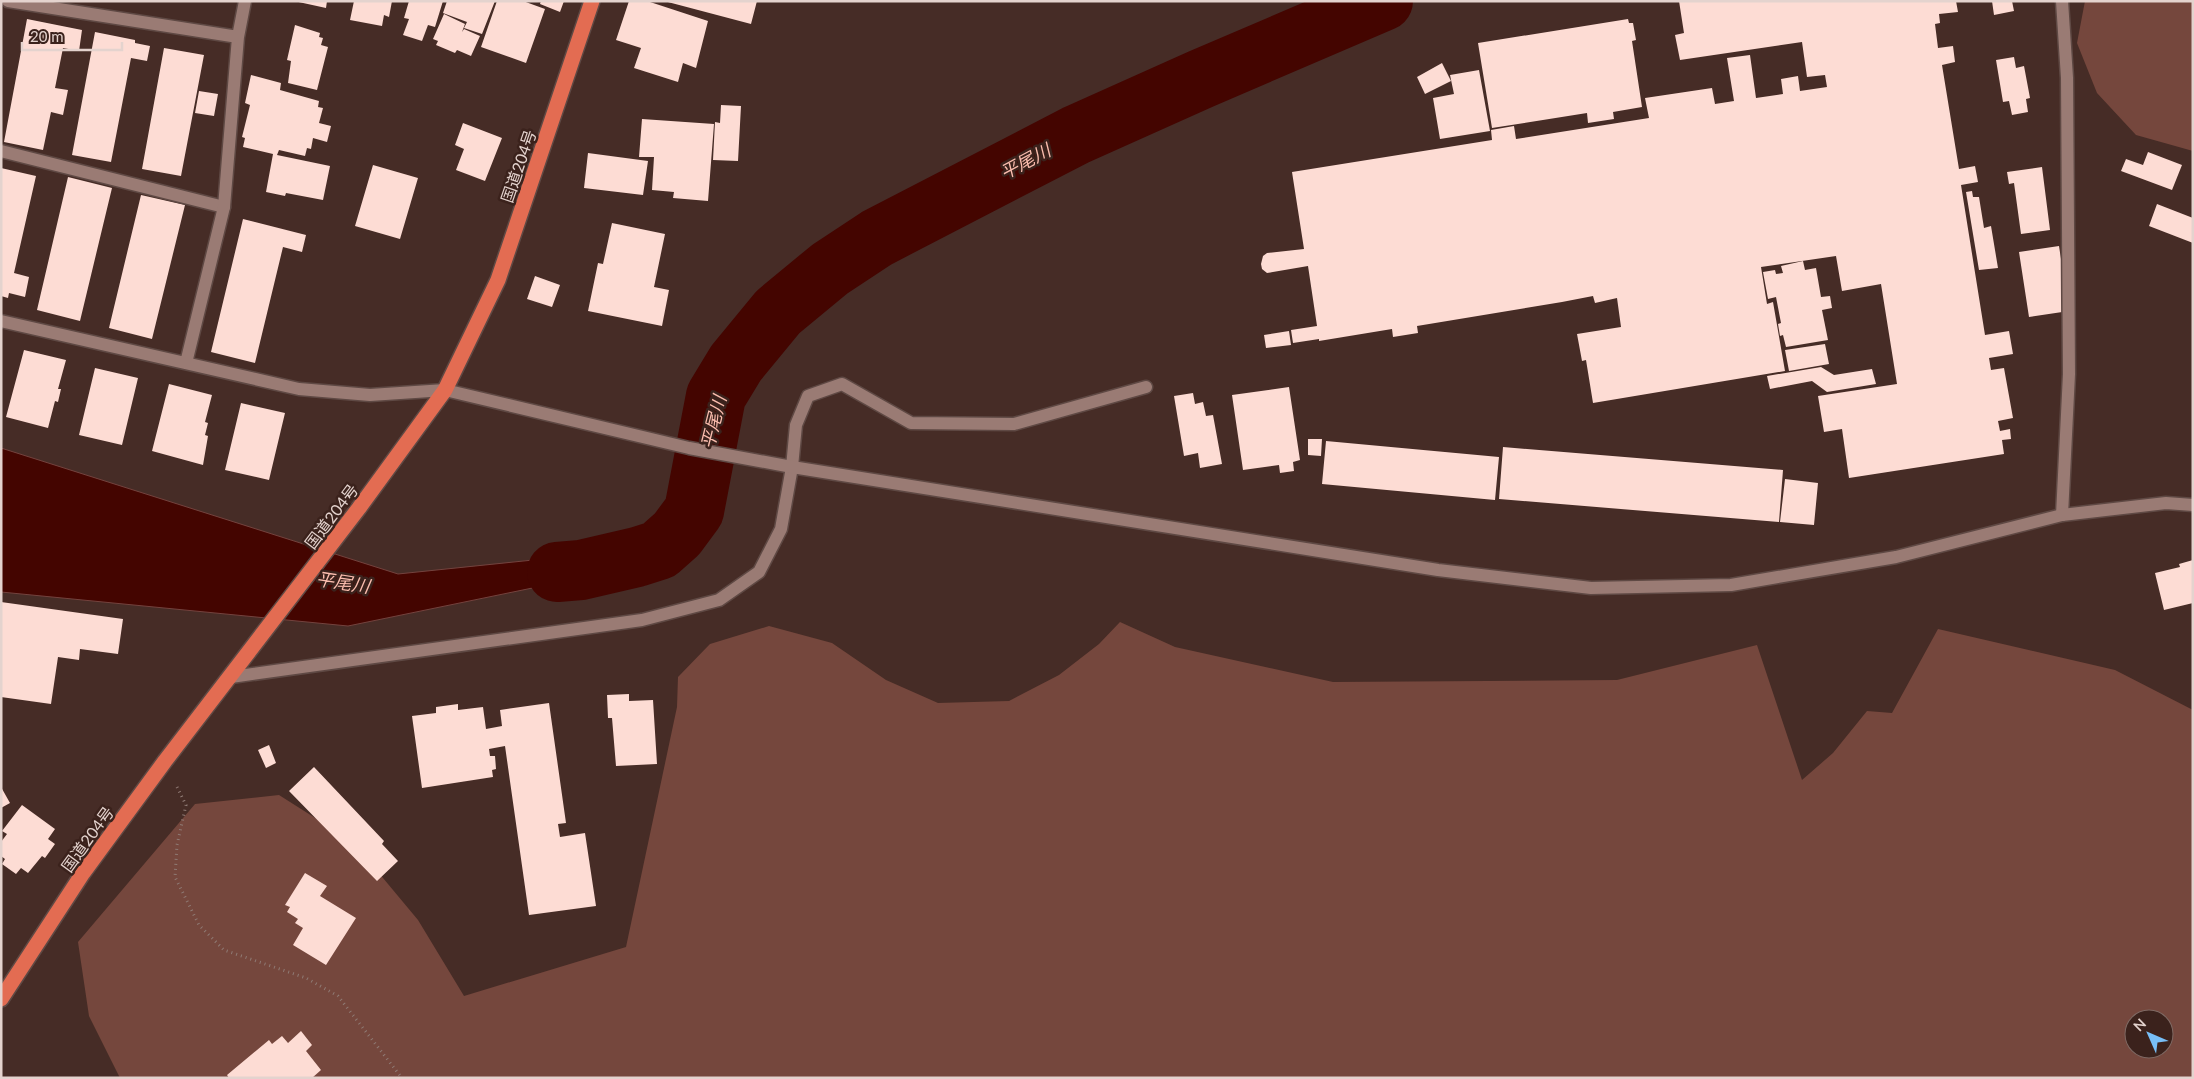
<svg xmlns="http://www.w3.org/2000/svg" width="2194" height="1079" viewBox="0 0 2194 1079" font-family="Lato,'Noto Sans JP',sans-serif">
	<rect width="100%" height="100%" fill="#462c26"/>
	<path fill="#75473d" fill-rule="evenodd" d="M2085,1h108v150l-57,-16 -39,-42 -20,-50z
		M1120,622l55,25 158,35 284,-2 140,-35 45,135 31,-27 34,-42 25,2 46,-84 177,41 78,40v368h-2073l-31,-62 -11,-74 117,-138 84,-9 74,47 65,78 46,76 162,-49 51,-240 1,-30 32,-33 59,-18 63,17 54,37 52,23 71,-2 50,-26 40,-31zM2134,1019h30v30h-30z"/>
	<path fill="#440500" stroke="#74433e" d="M1,448l397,126 222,-23 18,3 1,5 -58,19 -233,48 -347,-34z"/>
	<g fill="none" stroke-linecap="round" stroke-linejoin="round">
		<path stroke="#440500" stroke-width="60" d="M557,572l24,-2 56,-13 22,-7 18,-16 17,-23 22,-115 20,-33 42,-51 52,-43 47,-31 199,-103 125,-56 182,-78"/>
	</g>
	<path fill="#fddcd4" d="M294,1h33l-1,7z
		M354,1h38l-3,16 -5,-2 -2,11 -32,-6z
		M409,1h34l-8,26 -7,-2 -6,16 -19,-6 6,-16 -5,-1z
		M447,1h48l-13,33 -18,-6 3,-6 -24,-9z
		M497,1h26l22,8 -19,54 -45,-16z
		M541,1h23l-4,11 -20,-8z
		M629,1h18l61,20 -12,47 -13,-5 -5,19 -44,-14 7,-20 -25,-8z
		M664,1h93l-6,23z
		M1679,1h277l2,11 -19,2 1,9 -5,1 3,24 15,-2 2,16 -13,3 17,104 16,-3 3,16 -17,3 24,150 24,-4 4,23 -24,4 2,12 13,-2 9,50 -15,3 2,10 10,-2 1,10 -9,1 2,14 -155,24 -7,-49 -18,3 -6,-36 79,-12 -16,-100 -39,7 -6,-35 -75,11 6,37 6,-2 12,69 -192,32 -7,-43 -4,1 -5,-27 44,-7 -4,-29 -22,5 -2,-7 -31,6 -145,24 1,7 -25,4 -1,-8 -73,12v-2l-26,4 -2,-13 26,-4 -9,-60 -41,7 -5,-4 -1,-5 2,-8 4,-3 37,-4 -12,-77 200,-32 -1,-10 23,-4 2,13 133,-21 -4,-20 67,-10 3,16 19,-3 -7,-43 23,-3 6,43 27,-4 -2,-15 17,-3 2,15 27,-4 -2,-12 -18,2 -5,-35 -122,18 -5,-25 9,-2z
		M1992,1h20l2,10 -20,4z
		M444,14l21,10 -3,8 2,-3 16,7 -9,20 -14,-6 -2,3 -19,-8 2,-4 -5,-2z
		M27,19l55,11 -3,21 -16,-3 -8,40 13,2 -5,25 -12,-3 -8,38 -39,-8z
		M1628,19l1,4h4l3,17 -4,1 10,66 -29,5 1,7 -26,4 -1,-10 -95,15 -14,-85z
		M295,25l25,8 -1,4 4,1 -2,7 7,2 -11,43 -29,-7 3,-22 -4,-1z
		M95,32l40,8v3l15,3 -3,15 -16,-3 -20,104 -39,-7z
		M164,48l40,7 -23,121 -39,-7z
		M2014,57l2,11 8,-2 6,32 -4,1 2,13 -16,3 -3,-14 -6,1 -7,-42z
		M1442,63l9,18 -26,13 -8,-17z
		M1479,70l11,61 -50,8 -7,-41 21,-4 -4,-19z
		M251,75l30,8 -1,7 39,11 -1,6 5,1 -4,15 12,3 -4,16 -14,-4 -2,11 -4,-1 -2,8 -26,-6 -2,5 53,11 -7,34 -37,-7 -1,3 -19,-4 7,-38 -30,-7 2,-9 -3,-1 8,-32 -5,-2z
		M199,91l19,3 -4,22 -19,-3z
		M721,105l20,1 -3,55 -25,-1 2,-38 5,1z
		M642,119l72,5 -6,77 -35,-3 1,-6 -22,-2 2,-33h-15z
		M463,123l39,15 -17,43 -29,-11 8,-21 -9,-4z
		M2148,152l34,13 -10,25 -51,-19 5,-12 17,6z
		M588,153l60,8 -5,34 -59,-7z
		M373,165l45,13 -18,61 -45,-13z
		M2042,167l8,63 -29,4 -7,-51 -5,1 -2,-12z
		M1,168l35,8 -22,97 15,4 -4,20 -16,-4 -1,5 -7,-2z
		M68,177l44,11 -32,133 -43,-11z
		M1972,191l1,6h6l5,31 7,-2 7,42 -19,2 -13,-78z
		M141,195l44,10 -33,134 -43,-11z
		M2157,204l36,14v25l-44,-17z
		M243,219l63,16 -4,17 -19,-5 -28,116 -44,-11z
		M612,223l53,11 -11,53 15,3 -7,36 -74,-15 10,-48 5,1z
		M2059,246l10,65 -40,6 -10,-65z
		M1803,261l2,9 11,-2 5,29 9,-1 2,12 -10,2 6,30 -42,7 -3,-12 -3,1 -2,-12 3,-1 -5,-26 -8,2 -5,-27 12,-2 1,4 7,-1 -2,-7z
		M535,276l25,9 -8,22 -25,-8z
		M1289,331l2,14 -25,3 -2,-13z
		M1825,344l4,20 -40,7 -4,-21z
		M24,350l42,10 -8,29h3l-3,13 -3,-1 -7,27 -42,-11z
		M1821,367l13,8 38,-6 4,15 -49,8 -15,-11 -42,8 -3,-13z
		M95,368l43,10 -16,67 -43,-10z
		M169,384l43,11 -7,27 3,1 -3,12 3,1 -5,29 -51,-14z
		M1289,387l11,73 -7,2 1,9 -14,2 -1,-8 -36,5 -11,-75z
		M1193,393l2,11 8,-2 3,14 7,-1 9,49 -22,4 -2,-15 -14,3 -10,-60z
		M241,403l44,10 -16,67 -44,-10z
		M1308,439h14l-1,17 -13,-1z
		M1326,441l173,16 -4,43 -173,-16z
		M1503,447l280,23 -4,52 -280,-23z
		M1785,479l33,4 -4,42 -34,-3z
		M2193,560v43l-29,7 -9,-37 25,-6 -1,-3z
		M1,602l122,17 -5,35 -38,-5 -1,11 -21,-3 -7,47 -50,-7z
		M629,694v7l24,-1 4,64 -41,2 -4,-48h-4l-1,-23z
		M549,703l17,120 -8,1 2,13 25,-4 11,73 -67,9 -24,-169 -16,3 1,7h5l1,13 -4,1 1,7 -71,11 -10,-72 24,-3v-6l22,-3v6l25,-3 3,22 16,-3 -2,-16z
		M269,745l7,18 -10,5 -8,-18z
		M314,767l70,74 -2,3 16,17 -21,20 -88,-90z
		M1,787l9,16 -9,5z
		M22,805l33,24 -7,10 7,5 -10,14 -3,-2 -14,17 -7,-5 -5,6 -14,-10 3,-5 -4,-3v-14l6,-8 -5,-3z
		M305,873l22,13 -7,10 36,22 -30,47 -33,-20 10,-17 -8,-5 3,-4 -11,-7 3,-5 -5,-2z
		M301,1031l11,14 -6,6 15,19 -9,8h-83l-2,-3 42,-35 3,4 10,-8 6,7z"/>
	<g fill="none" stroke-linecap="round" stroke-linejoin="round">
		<g stroke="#5f4944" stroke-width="15">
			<path id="lane" d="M2062,1l5,77 2,296 -7,141
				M1,151l223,56
				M792,467l4,-42 12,-29 34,-12 69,39 103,1 132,-37"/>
		</g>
		<g stroke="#5f4944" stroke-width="15">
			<path id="street" d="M8,1l230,36 7,-36
				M1,321l298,68 71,6 75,-5
				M186,363l38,-156 14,-170
				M231,677l411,-57 77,-20 40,-28 22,-43 11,-62"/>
		</g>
		<g stroke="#5f4944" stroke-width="15">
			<path id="secondary" d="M445,390l244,58 103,19 646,103 153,18 140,-3 165,-28 166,-42 104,-12 27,2"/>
		</g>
		<g stroke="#5f4944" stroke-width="18">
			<path id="highway" d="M1,999l82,-126 82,-112 194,-253 86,-118 53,-110 94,-279"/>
		</g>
		<path stroke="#8f7a74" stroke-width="3" stroke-dasharray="1 4" stroke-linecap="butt" d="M177,787l9,18 -9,40 -2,32 24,48 25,25 82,28 32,18 64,82"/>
		<use href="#lane" stroke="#9a7b74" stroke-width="12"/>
		<use href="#street" stroke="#9a7b74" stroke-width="12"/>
		<use href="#secondary" stroke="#9a7b74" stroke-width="12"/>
		<use href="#highway" stroke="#e36c52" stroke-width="15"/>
	</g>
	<g text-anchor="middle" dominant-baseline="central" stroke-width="5" stroke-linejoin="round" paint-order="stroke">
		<g font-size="16" fill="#e4d3ce" stroke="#3b221c">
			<text transform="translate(518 166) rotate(-71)">国道204号</text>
			<text transform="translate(331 516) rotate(-53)">国道204号</text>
			<text transform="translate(87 839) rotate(-54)">国道204号</text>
		</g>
		<g font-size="18" font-style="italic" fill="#fbbdae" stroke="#3b221c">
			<text transform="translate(1025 161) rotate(-28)">平尾川</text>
			<text transform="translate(713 422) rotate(-76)">平尾川</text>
			<text transform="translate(343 582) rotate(9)">平尾川</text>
		</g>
	</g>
	<rect width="2194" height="1079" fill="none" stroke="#e4d3ce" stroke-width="5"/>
	<g transform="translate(2149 1034) rotate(315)"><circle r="24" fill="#3b221c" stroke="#7f6963"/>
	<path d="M0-4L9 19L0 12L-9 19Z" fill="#78bff7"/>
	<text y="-8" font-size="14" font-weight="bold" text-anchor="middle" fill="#e4d3ce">N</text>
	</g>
	<path d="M22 42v8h100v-8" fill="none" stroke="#e4d3ce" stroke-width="2.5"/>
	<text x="30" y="42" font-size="15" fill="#e4d3ce" stroke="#3b221c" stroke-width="4" paint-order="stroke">20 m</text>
</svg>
